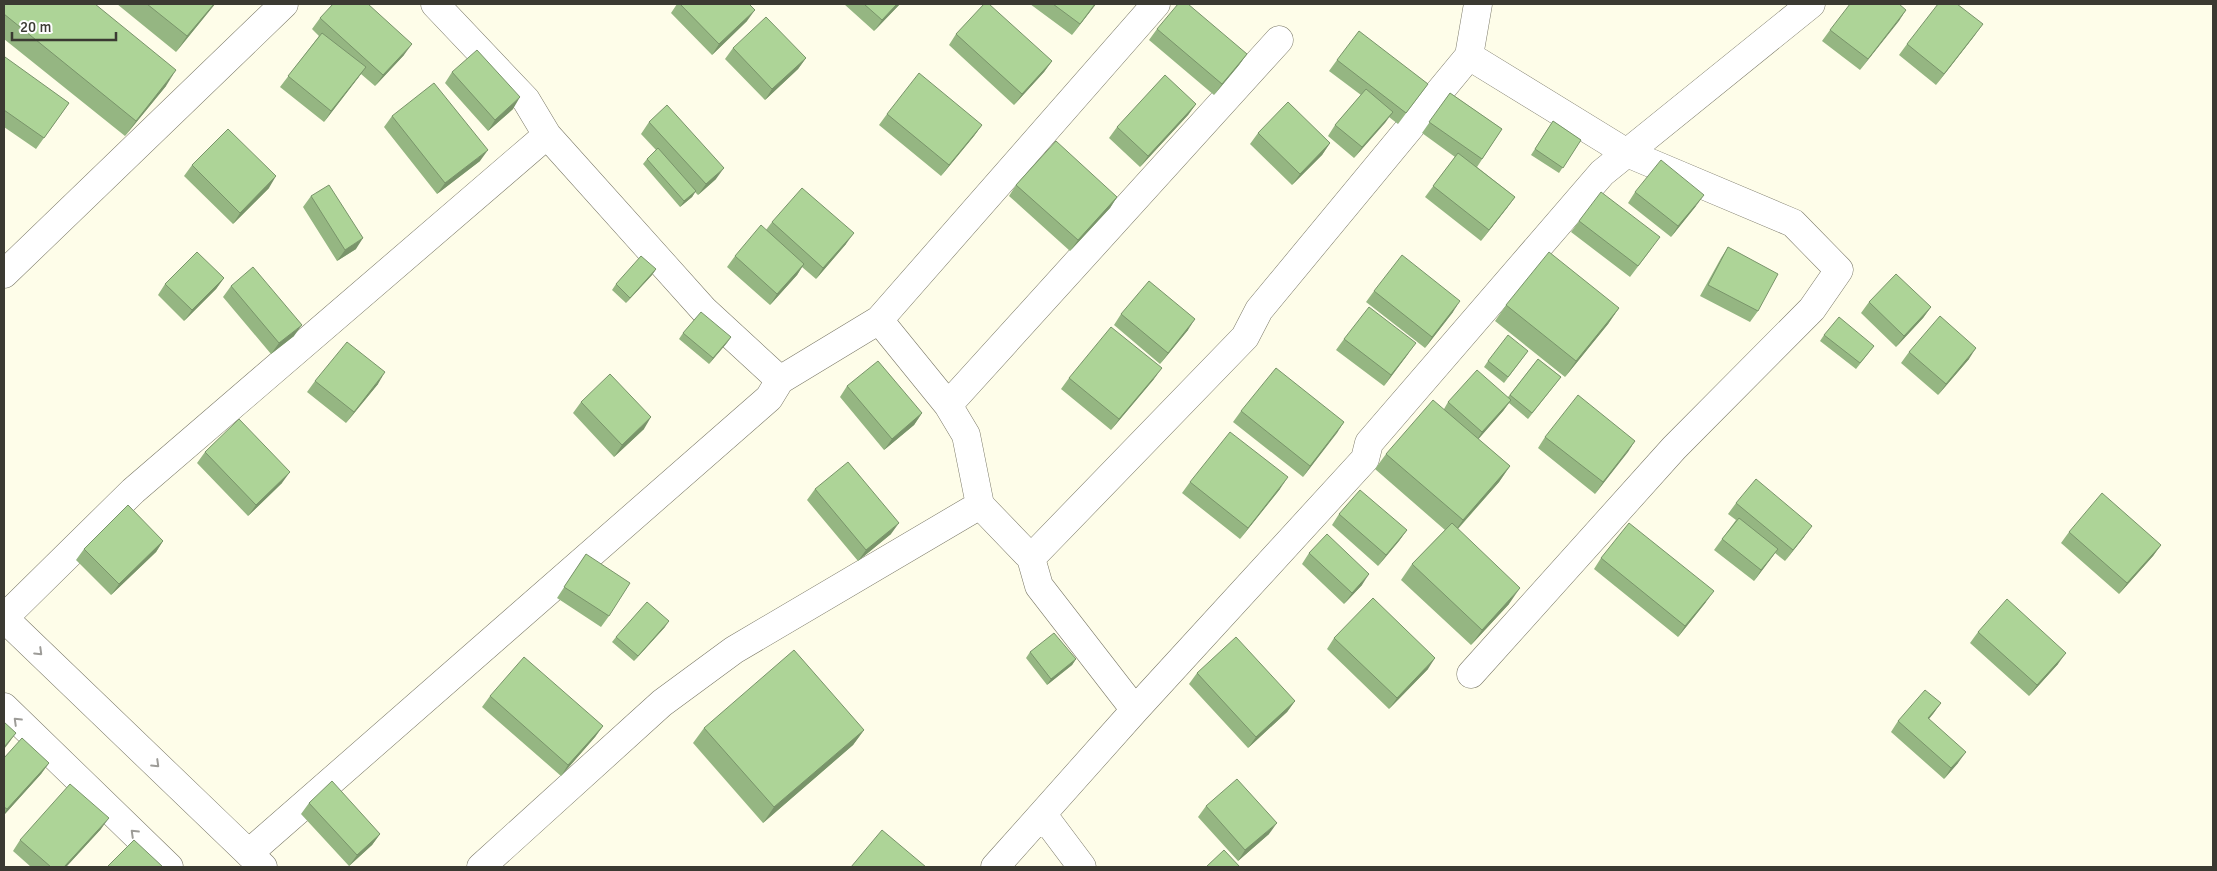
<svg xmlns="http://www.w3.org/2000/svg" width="2217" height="871" viewBox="0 0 2217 871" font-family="Signika,sans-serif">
	<rect width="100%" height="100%" fill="#fefde9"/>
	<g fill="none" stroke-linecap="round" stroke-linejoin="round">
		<g stroke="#7a7867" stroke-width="29">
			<path id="street" d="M435,4l91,96 21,35 157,175 76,70
				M4,274l280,-270
				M879,320l69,85 18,30 14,70 51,53 8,28 96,124
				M948,405l331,-365
				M1031,558l214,-221 14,-27 210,-254
				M4,618l129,-127 414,-356
				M1471,674l203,-226 138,-139 27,-39 -46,-47 -166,-70 -158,-97 9,-52
				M1043,815l39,52
				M249,853l520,-455 11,-18 99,-60 277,-316
				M481,867l181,-164 72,-53 246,-145
				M995,867l140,-157 230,-251 4,-16 233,-270 209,-169"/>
		</g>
		<g stroke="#7a7867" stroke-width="29">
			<path id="highway" d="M4,618l259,249
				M4,707l165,160"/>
		</g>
		<use href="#street" stroke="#fff" stroke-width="28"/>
		<use href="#highway" stroke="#fff" stroke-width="28"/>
	</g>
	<path fill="#95b682" d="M4,4l162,82 -41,50 -121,-97z
		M117,4h98l-39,48z
		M677,4h72l-2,17 -35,34 -41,-42z
		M844,4h56l-26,27z
		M1030,4h66l-24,31z
		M1906,10l-46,60 -38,-29 8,-11z
		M320,18l84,37 -29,31 -14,-12 -37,48 -44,-35 39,-51 -7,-7z
		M1157,29l90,25 -8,11 -25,30 -65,-55z
		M956,34l96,27 -8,11 -30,33 -65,-60z
		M1975,35l-39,50 -37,-30 8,-11z
		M733,48l73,10 -8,11 -33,31 -40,-41z
		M4,59l65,44 -33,46 -32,-22z
		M1337,60l91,24 -30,40 -9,-7 -35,41 -26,-22 7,-11 26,-30 -32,-24z
		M452,72l61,37 -25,22 -43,-48z
		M1450,93l52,36 -25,38 38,30 -34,44 -56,-44 30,-40 -33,-24z
		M1196,104l-8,11 -48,52 -31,-29 8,-11z
		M887,114l95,11 -8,11 -33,40 -62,-51z
		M392,116l88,45 -43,33 -53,-67z
		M1553,121l28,19 -22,33 -28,-18z
		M649,122l67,57 -18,16 -3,-3 -3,5 -12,10 -37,-43 4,-5 9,-9 -15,-16z
		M1258,133l72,10 -8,12 -30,30 -42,-41z
		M192,165l77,23 -36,36 -49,-48z
		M1016,185l101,12 -7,11 -40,43 -61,-55z
		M1635,192l61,14 -25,31 -43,-34z
		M311,196l45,53 -19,12 -34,-54z
		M1579,221l73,27 -22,29 -59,-45z
		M772,222l74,22 -30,35 -14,-12 -5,8 -27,30 -43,-38 8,-11 31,-26z
		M1728,247l30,64 -8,11 -50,-26 21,-38z
		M656,269l-4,6 -26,28 -14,-13 4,-6z
		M224,278l-8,11 -32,32 -26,-26 7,-11z
		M231,286l63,50 -23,18 -48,-57z
		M1374,291l79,21 -28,36 -59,-46z
		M1869,302l62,5 -8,11 -27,29 -35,-34z
		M1506,305l113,3 -11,16 -43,53 -70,-56z
		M1121,314l67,16 -28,34 -46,-39z
		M683,333l48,4 -22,27 -30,-25z
		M1824,335l50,11 -18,23 -36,-28z
		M1344,339l64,15 -24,32 -48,-36z
		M1528,351l-24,32 -20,-16 4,-6z
		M1909,352l60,7 -31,36 -37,-32z
		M1538,359l23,18 -33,42 -19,-16 -6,8 -25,28 32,27 -11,16 -41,47 51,75 -38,41 -70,-65 11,-16 33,-34 -70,-61 11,-15 58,-45 4,-7 60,-5z
		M1069,378l85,1 -43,51 -50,-41z
		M315,381l63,3 -32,39 -39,-31z
		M847,386l75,27 -8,12 -30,25 -44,-53z
		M581,402l63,27 -30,28 -41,-44z
		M1241,411l103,11 -41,55 -70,-55z
		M1545,437l90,4 -40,53 -57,-46z
		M205,452l77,31 -34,33 -51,-53z
		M1190,482l90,7 -40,50 -58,-46z
		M815,489l76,45 -33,27 -51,-61z
		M1736,503l68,34 -19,24 -10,-8 -21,28 -40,-31 22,-30 -8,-6z
		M1339,514l68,16 -8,11 -21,25 -46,-41z
		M2069,532l92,13 -8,11 -34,38 -58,-51z
		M163,541l-7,11 -45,43 -35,-35 8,-11z
		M1309,553l53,32 -18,19 -42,-40z
		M586,554l23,62 -8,11 -44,-29z
		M1601,558l105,44 -28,35 -84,-68z
		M665,627l-31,34 -22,-19 4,-5z
		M1978,632l80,32 -29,32 -59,-53z
		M1334,638l94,31 -39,40 -62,-60z
		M1030,652l46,7 -4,6 -25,20 -21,-27z
		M1197,673l98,28 -8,11 -39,36 -59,-64z
		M490,696l113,30 -8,11 -34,39 -79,-69z
		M1941,703l-12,16 29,44 -14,16 -53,-47 7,-11z
		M704,728l160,2 -11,15 -90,78 -70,-80z
		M4,758l45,5 -8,11 -37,41z
		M309,803l71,31 -8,11 -23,21 -48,-52z
		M1206,806l63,28 -31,27 -40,-44z
		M101,829l-35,38h-35l-18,-16 7,-11z"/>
	<path fill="#79946a" d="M214,4h1l-39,48 11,-16z
		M897,4h3l-26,27 8,-11z
		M1095,4h1l-24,31 8,-11z
		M755,10l-8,11 -35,34 7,-11z
		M1906,10l-7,11 -39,49 8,-11z
		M1983,24l-8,11 -39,50 8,-11z
		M412,44l-8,11 -29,31 8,-11z
		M1247,54l-8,11 -25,30 8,-11z
		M806,58l-8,11 -33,31 7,-11z
		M1052,61l-8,11 -30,33 8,-11z
		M366,67l-8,11 -34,44 7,-11z
		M176,70l-10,16 -41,50 11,-15z
		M520,97l-7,12 -25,22 7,-11z
		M1196,104l-8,11 -48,52 8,-11z
		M1393,112l-8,11 -31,35 8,-11z
		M982,125l-8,11 -33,40 8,-11z
		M1330,143l-8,12 -30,30 8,-11z
		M488,150l-8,11 -43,33 8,-11z
		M724,168l-8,11 -18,16 8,-11z
		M276,176l-7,12 -36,36 7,-11z
		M696,191l-4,6 -12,10 4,-6z
		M1704,195l-8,11 -25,31 7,-11z
		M1117,197l-7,11 -40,43 8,-11z
		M1515,197l-8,11 -26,33 8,-11z
		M854,233l-8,11 -30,35 7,-11z
		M363,238l-7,11 -19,12 8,-11z
		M804,264l-7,11 -27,30 7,-11z
		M656,269l-4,6 -26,28 4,-5z
		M224,278l-8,11 -32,32 8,-11z
		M1460,301l-7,11 -28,36 7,-11z
		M1931,307l-8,11 -27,29 8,-11z
		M1619,308l-11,16 -43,53 11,-16z
		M1195,319l-7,11 -28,34 8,-11z
		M302,325l-8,11 -23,18 8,-11z
		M731,337l-4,6 -18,21 4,-6z
		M1416,343l-8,11 -24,32 7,-11z
		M1976,348l-7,11 -31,36 8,-11z
		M1162,368l-8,11 -43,51 8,-11z
		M385,372l-7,12 -32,39 8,-11z
		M1511,400l-8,11 -28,32 7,-11z
		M922,413l-8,12 -30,25 8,-11z
		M651,417l-7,12 -30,28 8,-12z
		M1344,422l-7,11 -34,44 7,-11z
		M1635,441l-7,11 -33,42 8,-12z
		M1510,466l-11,16 -47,53 11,-15z
		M290,472l-8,11 -34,33 8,-11z
		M1288,477l-8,12 -40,50 8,-11z
		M899,523l-8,11 -33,27 8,-11z
		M1812,526l-8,11 -19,24 8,-11z
		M1407,530l-8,11 -21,25 8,-11z
		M163,541l-7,11 -45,43 8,-11z
		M2161,545l-8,11 -34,38 8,-11z
		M1778,549l-8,11 -16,21 7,-11z
		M1369,574l-7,11 -18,19 8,-11z
		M1520,588l-11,16 -38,41 11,-15z
		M1714,591l-8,11 -28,35 7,-11z
		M669,621l-4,6 -31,34 4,-5z
		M2066,653l-8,11 -29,32 8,-11z
		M1435,658l-7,11 -39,40 8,-11z
		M1076,659l-4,6 -25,20 4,-6z
		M1295,701l-8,11 -39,36 8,-11z
		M1941,703l-8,11 -13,15 8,-11z
		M603,726l-8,11 -34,39 7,-11z
		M864,730l-11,15 -90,78 11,-16z
		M16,733l-8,11 -4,5v-2z
		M1966,752l-8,11 -14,16 7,-11z
		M49,763l-8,11 -37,41v-1l3,-5z
		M109,818l-8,11 -35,38h-2z
		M1277,823l-8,11 -31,27 7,-11z
		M380,834l-8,11 -23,21 8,-11z"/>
	<path fill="#add497" stroke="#79946a" d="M4,4h91l81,66 -40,51 -132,-107z
		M147,4h67l-27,32z
		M333,4h35l44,40 -29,31 -63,-57z
		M680,4h69l6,6 -36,34z
		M864,4h33l-15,16z
		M984,4h5l63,57 -30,33 -66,-60z
		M1053,4h42l-15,20z
		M1178,4h10l59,50 -25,30 -65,-55z
		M1850,4h49l7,6 -38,49 -38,-29z
		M1938,4h19l26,20 -39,50 -37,-30z
		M766,17l40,41 -34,31 -39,-41z
		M1359,31l69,53 -22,29 -69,-53z
		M322,33l44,34 -35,44 -43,-35z
		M477,50l43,47 -25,23 -43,-48z
		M5,57l64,46 -25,35 -40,-28v-51z
		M919,73l63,52 -33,40 -62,-51z
		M1165,75l31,29 -48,52 -31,-29z
		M434,83l54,67 -43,33 -53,-67z
		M1366,89l27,23 -31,35 -27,-22z
		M1450,93l52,36 -20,30 -53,-37z
		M1288,102l42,41 -30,31 -42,-41z
		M667,105l57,63 -18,16 -57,-62z
		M1553,121l28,19 -18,28 -28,-19z
		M228,129l48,47 -36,37 -48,-48z
		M1056,141l61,56 -39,43 -62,-55z
		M658,148l38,43 -12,10 -37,-42z
		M1458,153l57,44 -26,33 -56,-44z
		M1661,160l43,35 -26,31 -43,-34z
		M329,185l34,53 -18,12 -34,-54z
		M802,188l52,45 -31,35 -51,-46z
		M1601,192l59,45 -22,29 -59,-45z
		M761,225l43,39 -27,30 -42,-38z
		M1728,247l50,27 -20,37 -50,-26z
		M197,252l27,26 -32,32 -27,-26z
		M1549,252l70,56 -43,53 -70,-56z
		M1402,255l58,46 -28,36 -58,-46z
		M641,256l15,13 -26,29 -14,-14z
		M253,267l49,58 -23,18 -48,-57z
		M1896,274l35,33 -27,29 -35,-34z
		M1149,281l46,38 -27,34 -47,-39z
		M1369,307l47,36 -25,32 -47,-36z
		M701,312l30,25 -18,21 -30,-25z
		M1940,316l36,32 -30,36 -37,-32z
		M1839,317l35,29 -14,17 -36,-28z
		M1111,327l51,41 -43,51 -50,-41z
		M1508,335l20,16 -20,26 -20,-16z
		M347,342l38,30 -31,40 -39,-31z
		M1538,359l23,18 -29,36 -22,-18z
		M878,361l44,52 -30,26 -45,-53z
		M1276,368l68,54 -34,44 -69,-55z
		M1477,370l34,30 -29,32 -34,-30z
		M610,374l41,43 -29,28 -41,-43z
		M1578,395l57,46 -32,41 -58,-45z
		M1433,400l77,66 -47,54 -77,-66z
		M239,419l51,53 -34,33 -51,-53z
		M1230,432l58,45 -40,51 -58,-46z
		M848,462l51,61 -33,27 -51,-61z
		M1756,479l56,47 -19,24 -57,-47z
		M1360,490l47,40 -21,25 -47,-41z
		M2102,493l59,52 -34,38 -58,-51z
		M128,505l35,36 -44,43 -35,-35z
		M1739,518l39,31 -17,21 -39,-31z
		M1452,523l68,65 -38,42 -70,-66z
		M1629,523l85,68 -29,35 -84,-68z
		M1327,534l42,40 -17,19 -43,-40z
		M586,554l44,29 -21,33 -45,-29z
		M1373,598l62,60 -38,40 -63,-60z
		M2007,599l59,54 -29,32 -59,-53z
		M647,602l22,19 -31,35 -22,-19z
		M1054,633l22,26 -25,20 -21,-27z
		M1236,637l59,64 -39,36 -59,-64z
		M794,650l70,80 -90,77 -70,-79z
		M524,657l79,69 -35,39 -78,-69z
		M1925,690l16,13 -13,15 38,34 -15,16 -53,-47z
		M4,722l12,11 -12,14z
		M22,738l27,25 -42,46 -3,-2v-49z
		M1237,779l40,44 -32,27 -39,-44z
		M332,781l48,53 -23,21 -48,-52z
		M70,784l39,34 -45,49h-13l-31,-27z
		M882,830l44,37h-75z
		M134,840l29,27h-56z
		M1224,850l16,17h-34z"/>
	<defs><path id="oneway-chevron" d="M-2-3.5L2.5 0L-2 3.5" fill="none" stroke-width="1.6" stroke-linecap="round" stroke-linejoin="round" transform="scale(1.25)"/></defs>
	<g stroke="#9d9c98">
		<use href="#oneway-chevron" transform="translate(39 652) rotate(44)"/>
		<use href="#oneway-chevron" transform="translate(17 721) rotate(-136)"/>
		<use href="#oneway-chevron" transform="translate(156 764) rotate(44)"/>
		<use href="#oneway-chevron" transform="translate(134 833) rotate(-136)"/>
	</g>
	<rect width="2217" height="871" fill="none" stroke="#3b3a32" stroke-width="10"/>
	<path d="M12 32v8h104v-8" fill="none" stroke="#3b3a32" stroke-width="2.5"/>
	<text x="20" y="32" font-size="15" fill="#3b3a32" stroke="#ffffff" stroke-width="4" paint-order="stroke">20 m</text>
</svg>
